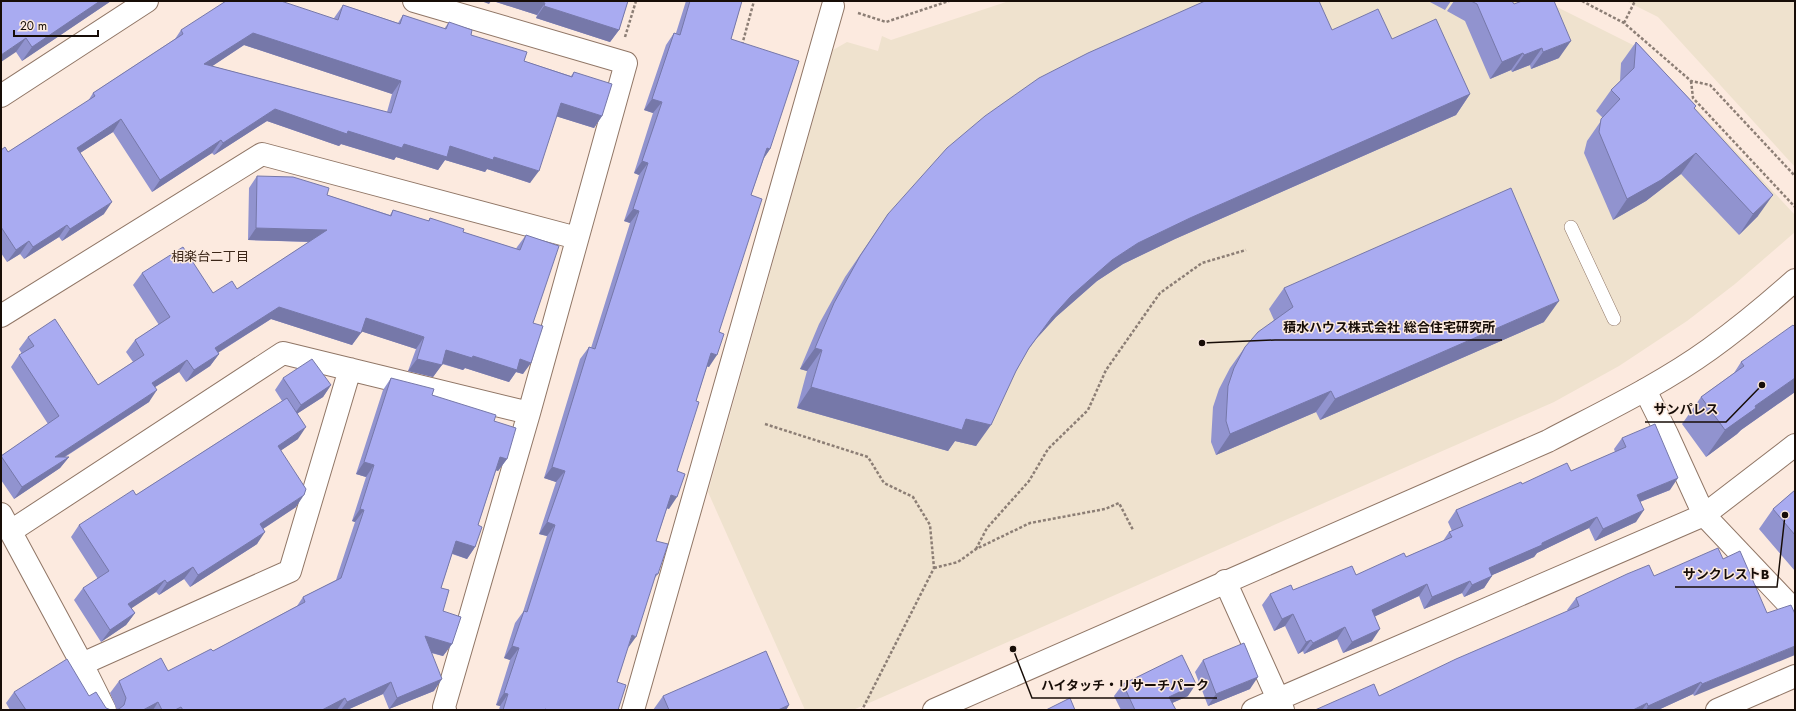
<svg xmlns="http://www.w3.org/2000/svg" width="1796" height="711" viewBox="0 0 1796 711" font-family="Jost,'Noto Sans JP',sans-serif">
	<rect width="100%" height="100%" fill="#fceadf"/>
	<path fill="#efe2ce" d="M1009,1h536l96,48 154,166v17l-60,52 -48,37 -68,45 -65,36 -701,308h-48l-97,-218 125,-442 14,-8 31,9 4,-15 9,4z
		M1626,1h169v166l-137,-150z"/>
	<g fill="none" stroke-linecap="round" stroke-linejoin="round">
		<g stroke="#907666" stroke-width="14">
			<path id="service" d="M1571,227l43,92"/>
		</g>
		<g stroke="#907666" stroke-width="24">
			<path id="minor" d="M414,1l212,62 -97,350 -85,294 1,3
				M1,96l146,-95
				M1,316l261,-162 315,84
				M1645,390l22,44 37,81 91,96
				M1,514l81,150 23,46
				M11,531l272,-178 246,60
				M1225,581l58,129
				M82,664l208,-93 60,-202
				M633,710l200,-704
				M1253,710l451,-195 91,-70
				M1717,710l78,-34"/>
		</g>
		<g stroke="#907666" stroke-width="24">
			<path id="tertiary" d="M934,710l614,-269c55,-29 112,-56 162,-92 29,-21 58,-45 85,-69"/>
		</g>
		<path stroke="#8c7e75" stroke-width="2.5" stroke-dasharray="3 2" stroke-linecap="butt" d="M1582,1l42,22 67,58 19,4 85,91
			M858,13l28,9 63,-21
			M1624,23l11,-22
			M625,37l11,-36
			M742,45l12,-44
			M1691,81l2,17 102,109
			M765,424l103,33 16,26 29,14 17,28 4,43 -72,142
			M976,549l11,-21 42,-47 19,-32 40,-39 18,-40 54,-77 42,-30 44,-13
			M934,568l24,-6 18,-13 54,-26 75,-14 14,-6 14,27"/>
		<use href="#service" stroke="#fff" stroke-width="13"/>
		<use href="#minor" stroke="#fff" stroke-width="22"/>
		<use href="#tertiary" stroke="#fff" stroke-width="22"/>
	</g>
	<path fill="#9193cf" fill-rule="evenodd" d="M1,1h110l-89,60 -6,-9z
		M493,1h135l-9,29 -9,12 -74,-24 1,-3z
		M686,1h56l-11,38 39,110 -6,9 -13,37 -32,137 -10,35 -2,-1 -11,35 -19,70 -8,38 -2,-1 -11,33 2,33 -4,5 -27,69 -10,34 1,28h-119l1,-4 -4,-1 14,-45 -6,-2 11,-35 8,-11 24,-76 -8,-2 17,-52 -12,-4 36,-119 9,-12 2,1 39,-125 -6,-2 15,-46 -5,-2 19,-60 -9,-3 22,-65 8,-12h2z
		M1428,1h23l-6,9z
		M1454,1h58l2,3 45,54 -28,11 -1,-4 -18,7 -1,-2 -21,9 -25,-58 -18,-10z
		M343,5l55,18 5,-8 41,14 5,-7 22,13 53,26 47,15 3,-4 28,44 -8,12 -38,-12 -26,67 -43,-14 -2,3 -40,-12 -7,10 -42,-13 -2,3 -53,-16 -2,2 -72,-25 -53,34 -2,-2 -60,39 -39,-60 -33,21 24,61 -42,27 -3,-4 -35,22 -4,-5 -13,8 -6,-9v-103l7,2 80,-51 5,-8 82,-54 6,-9 153,-12zM244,45l148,49 -5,18 -175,-46z
		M1332,30l60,9 78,55 -14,21 -281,124 -52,25 -26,17 -41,36 -19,21 -9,12 -12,21 -40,75 -21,-5 -7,10 -151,-43 10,-37 -7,-2 19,-45 26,-47 43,-63z
		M1636,42l60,64 -2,3 64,107 -19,19 -58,-61 -35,27 -33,19 -29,-67 3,-12 16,-23 -7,-7 15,-21 9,-9 1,-18z
		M257,176l70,19 63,20 3,-5 35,11 2,-3 33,14 53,17 1,-2 9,-12 7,88 -10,51 -7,-2 -7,10 -44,-14 -2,2 -21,-6 -9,13 -25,-6 8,-22 -55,-18 -9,14 -81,-26 -53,34 1,1 -9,12 -24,16 -7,-10 -24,15 -6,15 -84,55h4l-9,11 -46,31 -13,-19v-24l47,-32 -37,-57 8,-12 3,-1 -3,-5 9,-12 70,48 35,-23 -7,-10 9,-12 24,-15 -26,-40 9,-12 71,20 24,-4 72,-47 -61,-2 1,-52z
		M1284,288l260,34 -224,98 -4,-8 -100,43 -5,-13 2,-35 6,-18 11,-21 15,-21 29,-27 -5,-11z
		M1795,327v65l-54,38 -4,4 -31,23 -24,-33 19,-27 33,-24 7,-11z
		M283,378l48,7 -8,12 -25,16v26l-17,11 15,57 -33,22 -6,15 -67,43 -6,-8 -25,16 -3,-3 -25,16 4,5 -9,12 -25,17 -27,-42 9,-12 15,-9 -27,-42 8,-12 57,-30 146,-94 -7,-11z
		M391,378l103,43 13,38 -9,12 -2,-1 -18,55 -3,22 -8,12 -15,-5 -11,34 2,23 9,33 -9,12 -12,-3 3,38 -45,18 -6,-15 -36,16h-232h2l-7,-17 9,-12 49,-10 45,-20 84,-45 6,-9 33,-17 19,-58 -3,-1 14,-44 -10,-3 27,-84z
		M1622,438l48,52 -30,12 -4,20 -41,19 -6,-13 -52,25 -3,4 -42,18 -8,13 -20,9 -2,-4 -38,16 -5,-13 -44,20 -3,25 -29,12 -6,-14 -33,15 -1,-3 -5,3 -13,-28 -11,5 -12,-26 8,-11 23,-4 63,-15 50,-18 37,-16 6,-9 3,-1 -4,-9 8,-12 66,-26 49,-13 44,-19 -1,-3z
		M1795,490v81l-36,-42 14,-20z
		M1723,559l44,54 -73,83 -1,-2 -35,16h-343l64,-14 189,-85 -1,-1 9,-12z
		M1203,660l47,29 -42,17 -13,-34z
		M1123,684l65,12 -16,7 4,7h-55l-7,-14z
		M14,692l75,4 17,12 5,2h-101l-4,-7z
		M663,696l126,9 -3,5h-133z"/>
	<path fill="#7678a9" d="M100,1h11l-89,60 10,-14z
		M481,1h10l-2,3z
		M493,1h45l7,2 -8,12z
		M544,6l75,24 -9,12 -74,-24z
		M253,33l148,48 -9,13 -148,-49 -48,32 8,-13z
		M26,38l-10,14 -15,10v-7z
		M1571,41l-12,17 -28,11 12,-17z
		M1542,48l-12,17 -18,7 12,-17z
		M1523,53l-12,17 -21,9 12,-17z
		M1470,94l-14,21 -281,124 -52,25 -26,17 -41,36 -19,21 15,-21 19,-21 41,-36 26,-17 52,-25z
		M652,99l10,3 -9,11 -9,-3z
		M561,103l41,13 -8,12 -42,-13z
		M275,109l73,22 56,13 46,2 44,11 45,14 -9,12 -43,-14 -2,3 -40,-12 -7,10 -42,-13 -2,3 -53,-16 -2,2 -72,-25 -53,34 9,-12z
		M121,119l-8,13 -44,28 8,-12z
		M221,140l-9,13 -60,39 8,-12z
		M767,148l3,1 -8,12z
		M1696,153l-15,21 -35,27 -33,19 14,-21z
		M642,161l6,2 -9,12 -5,-2z
		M1773,195l-15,21 -19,19 14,-21z
		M112,202l-8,12 -42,27 8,-12z
		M633,209l6,2 -9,12 -6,-2z
		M67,225l-8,12 -35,22 9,-12z
		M256,228l71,2 -9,12 -70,-2z
		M29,241l-9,13 -13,8 9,-12z
		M1559,301l-15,21 -224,98 15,-21z
		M279,307l82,26 -9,12 -81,-26 -65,41 9,-12z
		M366,318l58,19 -8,12 -59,-19z
		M815,348l7,2 -15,21 -7,-2z
		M446,350l27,6 47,3 11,4 -8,11 -7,-2 -7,10 -44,-14 -2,2 -25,-8z
		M711,353l6,2 -8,12 -7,-2z
		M219,354l-9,12 -24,16 8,-12z
		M417,359l25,6 -9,12 -25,-6z
		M187,360l-8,12 -35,22 8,-11z
		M1795,378v14l-54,38 -4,4 -31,23 19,-27 30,-24z
		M331,385l-8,12 -31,20 9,-12z
		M811,387l155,32 25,6 -15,21 -21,-5 -7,10 -151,-43z
		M157,390l-8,12 -102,66 8,-11z
		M1331,391l-15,21 -100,43 14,-21z
		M306,427l-8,12 -28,19 8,-12z
		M69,457l-9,11 -46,31 8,-12z
		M500,457l7,2 -9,12 -6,-2z
		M364,462l10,3 -8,12 -10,-3z
		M552,467l13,4 -9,11 -12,-4z
		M1678,478l-8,12 -41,16 8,-11z
		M304,495l-8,12 -44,29 8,-12z
		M671,495l6,2 -8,12 -6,-2z
		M360,509l4,1 -9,12 -3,-1z
		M1644,510l-8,12 -41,19 8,-12z
		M1597,517l-8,11 -52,25 -3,4 -53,23 8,-12z
		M547,522l8,3 -8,11 -8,-2z
		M265,532l-8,12 -67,43 8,-12z
		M456,541l19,6 -8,12 -19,-7z
		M193,567l-9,12 -25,16 8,-12z
		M1492,576l-8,12 -20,9 8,-12z
		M165,580l-9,12 -36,24 8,-12z
		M1470,581l-8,12 -38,16 8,-12z
		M1427,584l-8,12 -56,26 9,-12z
		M135,613l-9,12 -25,17 9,-12z
		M1293,614l-8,12 -11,5 8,-12z
		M1345,627l-8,12 -33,15 9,-11z
		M1380,629l-8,12 -29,12 9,-11z
		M632,635l4,2 -8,11z
		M425,636l27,8 -9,12 -27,-8z
		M1311,640l-8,11 -5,3 8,-12z
		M512,646l7,2 -9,12 -6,-2z
		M1795,646v9l-101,41 8,-12z
		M1258,677l-8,12 -42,17 8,-12z
		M442,679l-8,12 -45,18 8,-11z
		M391,682l-8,12 -36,16h-6l6,-8z
		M1701,682l-8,12 -35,16h-12l2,-4z
		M1196,684l-8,12 -27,12 8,-11z
		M504,693l4,1 -8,12 -4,-1z
		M345,698l-8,12h-15z
		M158,702l-5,8h-10z
		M1647,703l-5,7h-9z
		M789,705l-3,5h-8z"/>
	<path fill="#a9abf1" stroke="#7678a9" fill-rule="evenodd" d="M1,1h99l-68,46 -6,-9 -25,17z
		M226,1h55l57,19 5,-15 57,19 3,-9 43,14 3,-7 23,8 -1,5 56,17 -3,9 48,16 2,-5 38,12 -10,32 -41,-13 -22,68 -45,-14 -1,3 -43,-14 -3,11 -43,-13 -2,4 -54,-17 -1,3 -72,-25 -52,34 -2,-3 -61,40 -39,-61 -44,29 35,54 -42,27 -3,-4 -34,22 -4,-6 -13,9 -15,-23v-77l4,-3 3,5 87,-56 -2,-3 90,-59 -2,-4zM253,33l148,48 -10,32 -187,-49z
		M538,1h90l-9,29 -75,-24 1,-3z
		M690,1h52l-11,38 68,22 -29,88 -3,-1 -16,47 11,4 -43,133 5,2 -7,21 -6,-2 -15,48 3,1 -22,69 8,3 -8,23 -6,-2 -15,46 12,3 -10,30h-2l-20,63 -4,-2 -15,47 9,3 -8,25h-70l-3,-1v1h-42l5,-16 -4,-1 15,-45 -7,-2 12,-35 3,1 28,-87 -8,-3 18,-51 -13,-4 37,-120 6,2 44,-138 -6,-2 15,-46 -6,-2 20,-59 -10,-3 22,-66 6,2z
		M1205,1h114l13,29 46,-21 14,30 44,-20 34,75 -280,124 -52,25 -26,17 -41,36 -19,21 -23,31 -13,23 -25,54 -25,-6 -4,11 -151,-43 11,-37 -7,-2 19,-45 26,-47 28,-42 59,-66 38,-32 54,-38 49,-25z
		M1471,1h41l2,3 8,-3h32l17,40 -28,11 -1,-4 -18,7 -1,-2 -21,9 -25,-58z
		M1636,42l60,64 -2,2 79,87 -20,19 -57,-61 -35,27 -34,19 -28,-67 2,-13 19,-20 -9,-9 23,-22z
		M257,176l36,1 36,11 -2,7 64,21 2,-6 36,11 1,-3 34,11 -1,3 57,18 6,-15 33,11 -26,77 10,3 -12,37 -11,-4 -3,11 -44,-14 -1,2 -26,-8 -4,15 -25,-6 7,-22 -58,-19 -5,15 -82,-26 -64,41 4,6 -25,16 -7,-10 -35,23 5,7 -102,67h14l-47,30 -21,-31 58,-40 -40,-61 15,-9 -6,-9 27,-18 43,66 46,-30 -9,-15 35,-23 -28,-44 41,-26 30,46 19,-12 5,8 90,-59 -71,-2z
		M1511,188l48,113 -224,98 -4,-8 -101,43 -4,-13 2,-35 6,-18 11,-21 13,-15 35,-25 -9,-19z
		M1793,325l2,2v51l-40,28 1,2 -31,22 -24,-33 43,-31 -3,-4z
		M312,359l19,26 -30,20 -18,-27z
		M391,378l43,11 -2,6 64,20 -2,6 22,7 -9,31 -7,-2 -22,68 4,2 -7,20 -19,-6 -15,47 8,2 -6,21 18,6 -9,27 -27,-8 17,43 -45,19 -6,-16 -44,20 -2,-4 -23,12h-139l-2,-3 -6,3h-13l-4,-8 -15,8h-28l4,-1 5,-4 2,-7 -7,-17 42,-23 7,13 43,-22 2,2 92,-49 -2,-5 38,-19 23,-68 -4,-1 14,-44 -10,-3z
		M287,398l19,29 -28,19 28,43 -2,6 -44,29 5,8 -67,43 -5,-8 -26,16 -2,-3 -37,24 7,9 -25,17 -27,-42 26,-17 -30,-46 54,-35 3,5z
		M1655,424l23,54 -41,17 7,15 -41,19 -6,-12 -55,26v2l-53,23 3,8 -20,9 -2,-4 -38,16 -5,-13 -55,26 8,19 -28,13 -7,-15 -32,16 -2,-3 -5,2 -13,-28 -11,5 -12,-25 21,-9 2,5 59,-24 4,9 48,-22 2,4 46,-20 -3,-5 14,-6 -7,-16 65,-28 1,2 45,-21 4,8 55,-24 -4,-9z
		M1795,490v45l-22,-26z
		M1718,548l5,11 17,-8 27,62 24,-8 4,9v32l-93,38 -1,-2 -53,24 -1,-3 -14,7h-318l59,-26 5,12 77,-37 123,-53 -3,-8 51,-24 22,-9 5,11z
		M1244,643l14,34 -42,17 -13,-34z
		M766,651l23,54 -11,5h-109l-6,-14z
		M1182,655l14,29 -27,13 7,13h-41l-12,-26z
		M67,659l22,37 7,-4 10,16 5,2h-85l-12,-18z
		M1070,698l5,12h-29z"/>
	<g text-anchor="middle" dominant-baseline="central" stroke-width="3" stroke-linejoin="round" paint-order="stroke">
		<g font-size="13" fill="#3c2719" stroke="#fceadf">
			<text x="210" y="256">相楽台二丁目</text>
		</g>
	</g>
	<path fill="none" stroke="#170d07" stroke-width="1.5" d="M1202 343L1275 340H1502M1762 385L1726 422H1645M1785 515L1777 587H1675M1013 649L1032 698H1217"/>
	<g fill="#170d07" stroke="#fceadf" stroke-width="1.5">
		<circle cx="1202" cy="343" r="4"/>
		<circle cx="1762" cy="385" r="4"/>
		<circle cx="1785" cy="515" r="4"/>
		<circle cx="1013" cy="649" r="4"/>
	</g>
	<g font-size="13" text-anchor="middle" font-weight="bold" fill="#170d07" stroke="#fceadf" stroke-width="3" stroke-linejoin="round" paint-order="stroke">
		<text x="1389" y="332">積水ハウス株式会社 総合住宅研究所</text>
		<text x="1686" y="414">サンパレス</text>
		<text x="1726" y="579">サンクレストB</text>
		<text x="1125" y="690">ハイタッチ・リサーチパーク</text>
	</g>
	<rect width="1796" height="711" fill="none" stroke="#170d07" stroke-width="4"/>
	<path d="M14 30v6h84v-6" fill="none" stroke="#170d07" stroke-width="2"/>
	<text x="20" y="30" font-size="12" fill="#170d07" stroke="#fceadf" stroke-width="3" paint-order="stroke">20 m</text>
</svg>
